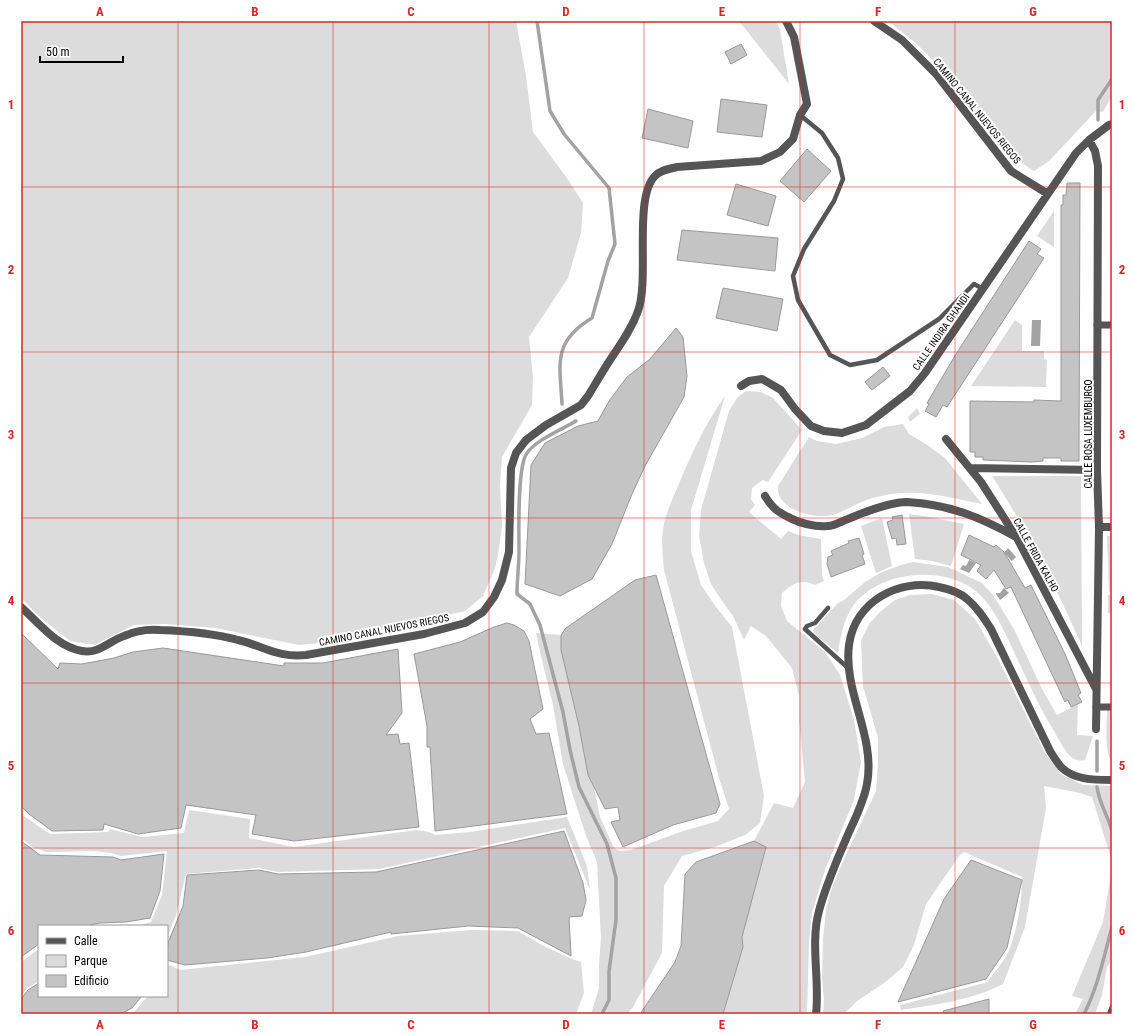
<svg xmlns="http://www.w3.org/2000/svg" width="1133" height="1035" viewBox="0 0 1133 1035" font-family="'Roboto Condensed',sans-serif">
	<rect width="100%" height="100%" fill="#fff"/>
	<path fill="#dcdcdc" d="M21,21h495l10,55 7,56 36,49 14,22 -2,30 -13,45 -39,59 4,40 -1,28 -30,52 -2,28 2,41 -4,29 -3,13 -12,28 -18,15 -136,31 -30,3 -84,-17 -49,-4 -32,1 -26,13 -13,7 -25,-4 -28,-22 -21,-21z
		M739,21h37l4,9 9,54z
		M888,21h224v75l-9,16 -7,-1 -47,50 -15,10 -23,-15 -40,-57 -54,-55z
		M1054,211v36l-17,-11z
		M1015,320l7,5v26h22v8l3,1 -1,27 -75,-1z
		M746,391l15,1 12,6 29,32 -34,52 -5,-2 -11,8 -1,11 4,6 -6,7 32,27 7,-8 10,4 23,4 1,36 2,6 -9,4c-14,-7 -23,-1 -33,8l-1,13 6,15 38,31 15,23 14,45 7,42 -7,38 -29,70 -13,43 -3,29 -2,72h-84l20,-66 -1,-11 23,-90 -11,-6 20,-38 19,5 12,-26 -6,-62v-24l-7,-28 -26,-32 -15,-10 -7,14 -11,-24 -11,-15 -11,-17 -7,-21 -5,-27 2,-26 28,-99 8,-13z
		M725,396l-34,114v41l10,34 15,22 16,20 32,169 -4,27 -15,12 -30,12 -33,9 -18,30 -2,67 -29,54 -6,7h-36l8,-26v-24l2,-26 -4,-76 -11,-26 -23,-72 -10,-59 -12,-49 -5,-23 25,2v15l18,76 9,49 6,12 6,30 14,31 6,3 11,-1 52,-19 35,-10 11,-12 -10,-31 -55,-208c-1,-13 -3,-27 -1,-40 2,-15 9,-30 15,-44 13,-31 27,-62 47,-90z
		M917,408l3,6 -10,8 -2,-5z
		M903,424l6,10 17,10 19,14 37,46c-26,-5 -52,-13 -79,-11 -11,0 -29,4 -39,8 -12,5 -24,13 -37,15 -16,1 -41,-5 -48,-21 -1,-3 -1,-6 -1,-9l31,-49 8,4 19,3 26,-6 22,-11z
		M992,476h89l1,170c-26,-59 -55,-116 -90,-170z
		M909,514l21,3 34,7 -13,42 -19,-5 -17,-2z
		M882,518l10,48 -16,7 -15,-47z
		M1107,536h5v56h-3z
		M913,562l35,5 34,16 11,12 21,34 28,60 15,26 21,-11 -1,31 16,1 -8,24c-5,1 -10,0 -14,-3 -7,-7 -12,-17 -17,-26 -15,-24 -26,-50 -38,-75 -9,-19 -18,-40 -31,-56 -30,-37 -105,-32 -132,6 -9,12 -13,33 -15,47l-21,-17 -4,-6 25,-27 6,-3 21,-18 15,-9 21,-8z
		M932,594l22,6 21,19 23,40 47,94 16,21 22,11 29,1v75l-20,-64 -12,-4 -36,-7 2,22 -21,119 -22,57c-30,16 -69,21 -102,26l-1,-5 88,-23c6,-10 18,-23 22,-34 8,-22 12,-48 12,-71l-58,-25 -5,4 -33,48 -12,41 -11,22 -19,16 -27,18 -13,13 -21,-1 1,-13 -2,-22 1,-39 3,-29 4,-17 14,-34 32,-68 2,-28v-25l-15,-52 -2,-45 8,-17 12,-13 14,-11 15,-5z
		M1108,595h4v18h-4z
		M1107,710h5v52c-8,-8 -5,-40 -5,-52z
		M189,810l61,9 -1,19 45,9 122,-17 13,2 6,3 35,-3 97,-15 20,49 3,24 -25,-62 -186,41 -101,3 -19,-4 -73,6 -10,41 -9,23v-12h-30l14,-4 11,-27 5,-44 -46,5 -10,-3 -16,-2 -49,1 -15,-6 -10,-8v-24l29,20 58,-2 2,-3 32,8 42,-4z
		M1112,867v92l-5,8 -5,28 -7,19h-20l8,-15 -11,-3 31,-74z
		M471,930l47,1 24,14 30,14 9,3 3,31 -8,21h-445l3,-2 14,-16h19v-32l13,6 125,-13 93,-21z
		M39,949v32l-12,7 -6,8v-34z"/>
	<path fill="#a3a3a3" d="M1032,320h9l-1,26h-9z
		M1008,548l8,9 -4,4 -8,-8z
		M969,560l7,3 -7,10 -9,-4 3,-4 3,1z
		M1004,588l5,5 -9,7 -4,-6v-1h4z"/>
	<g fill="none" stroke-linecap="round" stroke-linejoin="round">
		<path stroke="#a3a3a3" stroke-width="3.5" d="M537,21l13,90 14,23 45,54 6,56 -7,17 -16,57c-40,24 -32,46 -30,86
			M1098,120v-20l14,-21
			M575,421h1c-15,9 -40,19 -49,32 -10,13 -8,79 -8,98 0,14 -2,29 -2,43l13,10 10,21 23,87 7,38 9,37 28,57 9,34v42l-7,51v29l-7,14
			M1097,771v-30
			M1097,787c2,16 11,29 15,44
			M1084,1014c14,-27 20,-58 28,-87"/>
	</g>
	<path fill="#c4c4c4" stroke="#999" d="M741,44l6,11 -16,9 -6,-12z
		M721,99l46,6 -5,32 -45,-5z
		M648,109l45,12 -5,27 -46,-10z
		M807,149l24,22 -27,31 -24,-21z
		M1067,183h13l-1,278h-18v-3h-18v3l-12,1 -48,-2v-3h-8v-5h-5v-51l64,1v-2l27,1v-196h2v-10h3z
		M736,184l40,12 -8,30 -41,-11z
		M682,230l96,8 -3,33 -98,-11z
		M1029,241l12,8 -4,5 7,4 -97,149 -4,-2 -7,12 -11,-6 4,-7 -2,-1 29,-49z
		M723,288l60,11 -6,32 -61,-13z
		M676,328l7,9 4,39 -3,21 -39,69 -13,28 -20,50 -20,35 -32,17 -35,-12 6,-119 14,-22 33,-17 20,-5 11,-20 18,-24 23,-18z
		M883,367l7,9 -18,14 -7,-8z
		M902,515l4,29 -9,1 -1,-7 -4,1 -5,-17 6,-2 -1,-3z
		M969,535l25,12 2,-2 8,7v1l3,4 18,31 6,-3 34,69 16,39 -3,2 4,7 -11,5 -3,-7 -3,2 -54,-115 -5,2 -12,-19 -8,9 -9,-8 4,-6 -20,-10z
		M859,538l5,16 -2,1 3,9 -34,13 -4,-13 1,-7 5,-2 -2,-4 18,-8 -1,-2z
		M656,575l64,229 -4,9 -43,12 -50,22 -12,-25 9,-2 -2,-13 -13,2 -17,-34 -9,-49 -18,-76v-15l5,-7 69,-48z
		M507,623l7,2 10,6 5,10 14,68 -13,10 6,15 13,-1 18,81 -132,17 -5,-84h-3v-21l-13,-72 46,-12 34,-15z
		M21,633l37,36 2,-6 22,1 32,-6 19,-6 30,-4 121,18v-3h39l75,-14 4,64 -16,22 12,-1 2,10 9,-1 10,84 -125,14 -42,-7 4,-19 -70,-10 -5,23 -43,6 -34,-10 -1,6 -51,1 -23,-17 -8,-8z
		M564,831l19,52 3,17 -4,16 -13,1 2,39 -53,-28 -50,-2 -77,8v-2l-85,20 -39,6 -82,7 -18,-5 1,-17 15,-37 4,-31 72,-5 19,4 98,-2z
		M21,841l19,14 73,2 8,3 43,-6 -4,37 -10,27 -24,4 -26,1 -14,3h-47v18l-18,13z
		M754,841l12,6 -24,90 1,10 -20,67h-83l35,-52 6,-16 4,-72 11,-12z
		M971,860l51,20 -15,68 -21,31 -88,23 46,-103z
		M39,983v13h103l-10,12 -11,6h-100v-15l7,-9z
		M989,999v15h-45l-1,-3z"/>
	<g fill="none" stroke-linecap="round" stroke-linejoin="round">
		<path stroke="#555" stroke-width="4.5" d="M800,115l22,18 16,25 5,21 -9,22 -30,48 -11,27 5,24 32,55 20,10 27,-5 62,-41 35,-35 9,5
			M828,608l-13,15 -8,3 -2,3 43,39
			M1109,1014l3,-7"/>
		<path stroke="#555" stroke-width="7" d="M1097,325h15
			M1096,707h16"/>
		<path stroke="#555" stroke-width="8" d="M874,21l28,19 35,35 74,96 37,23
			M1089,140l6,11 3,15 -1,304 2,57 -3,202
			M741,386l8,-5 13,-2 19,11 14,19 16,17 13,5 18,2 24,-8 44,-34 15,-18 151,-220 13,-13 20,-15 3,-1
			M946,439l35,43 36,56 79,151
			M970,468l127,2
			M765,496c7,12 14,17 27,23 11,5 24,8 36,7 6,0 14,-5 20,-7 14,-6 43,-17 59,-17 41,2 73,15 109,35
			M1099,527h13
			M21,607c18,16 36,40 61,44 17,3 27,-10 42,-15 11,-5 24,-7 36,-6 25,1 53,3 78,10 26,6 40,18 68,15l118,-21 41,-11 18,-11 11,-15 8,-17 7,-28 2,-84 5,-15 10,-13 20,-15 35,-20 7,-9c8,-13 16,-27 24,-39 10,-15 20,-29 26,-46 12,-32 -5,-113 17,-135 5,-6 14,-7 22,-9l84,-6 19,-9 13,-13 7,-24 7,-11 -13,-67 -8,-16"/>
		<path stroke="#555" stroke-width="8" d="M816,1014c4,-33 -6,-71 3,-103 7,-27 19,-53 30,-79 7,-15 15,-31 18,-48 9,-48 -24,-92 -18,-139 6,-44 50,-67 90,-58 10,2 20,5 28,12 10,8 17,19 24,30l59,122c3,5 7,11 11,16 13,13 33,13 51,13"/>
	</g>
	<path fill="none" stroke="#d62828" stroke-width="1" stroke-opacity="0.55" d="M178,21v993M333,21v993M489,21v993M644,21v993M800,21v993M955,21v993M21,187h1091M21,352h1091M21,518h1091M21,683h1091M21,848h1091"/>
	<g text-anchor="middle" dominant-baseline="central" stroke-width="4" stroke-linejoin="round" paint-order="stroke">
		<g font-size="10" fill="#000" stroke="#fff">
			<text transform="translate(977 111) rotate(51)">CAMINO CANAL NUEVOS RIEGOS</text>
			<text transform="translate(941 332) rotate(-55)">CALLE INDIRA GHANDI</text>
			<text transform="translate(1088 434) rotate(-90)">CALLE ROSA LUXEMBURGO</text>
			<text transform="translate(1036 555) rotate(61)">CALLE FRIDA KALHO</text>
			<text transform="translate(384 630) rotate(-11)">CAMINO CANAL NUEVOS RIEGOS</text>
		</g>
	</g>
	<rect width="1133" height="1035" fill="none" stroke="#ffffff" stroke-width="44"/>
	<rect x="38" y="925" width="130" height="72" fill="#ffffff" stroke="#999999"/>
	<rect x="46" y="938" width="20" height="6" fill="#555555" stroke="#999999"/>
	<text x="74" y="945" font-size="12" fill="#000000">Calle</text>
	<rect x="46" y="955" width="20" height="12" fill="#dcdcdc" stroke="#999999"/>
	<text x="74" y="965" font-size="12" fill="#000000">Parque</text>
	<rect x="46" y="975" width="20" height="12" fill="#c4c4c4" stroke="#999999"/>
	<text x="74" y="985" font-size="12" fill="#000000">Edificio</text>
	<path d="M40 56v6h83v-6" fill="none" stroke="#000000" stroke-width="2"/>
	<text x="46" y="56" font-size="12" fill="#000000" stroke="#ffffff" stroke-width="3" paint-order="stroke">50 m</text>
	<rect x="22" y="22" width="1089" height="991" fill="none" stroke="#d62828" stroke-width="1.5"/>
	<g font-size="13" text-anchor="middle" font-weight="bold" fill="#d62828">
		<text x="100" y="16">A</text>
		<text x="255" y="16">B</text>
		<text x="411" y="16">C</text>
		<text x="566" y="16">D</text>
		<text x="722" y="16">E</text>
		<text x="878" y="16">F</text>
		<text x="1033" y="16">G</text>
		<text x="11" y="109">1</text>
		<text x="1122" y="109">1</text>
		<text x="11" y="274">2</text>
		<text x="1122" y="274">2</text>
		<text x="11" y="439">3</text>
		<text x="1122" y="439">3</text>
		<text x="11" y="605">4</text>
		<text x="1122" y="605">4</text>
		<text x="11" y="770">5</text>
		<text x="1122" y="770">5</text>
		<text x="11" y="935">6</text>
		<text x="1122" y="935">6</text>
		<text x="100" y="1029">A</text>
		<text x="255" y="1029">B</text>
		<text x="411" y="1029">C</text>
		<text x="566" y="1029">D</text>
		<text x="722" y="1029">E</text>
		<text x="878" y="1029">F</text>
		<text x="1033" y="1029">G</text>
	</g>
</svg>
